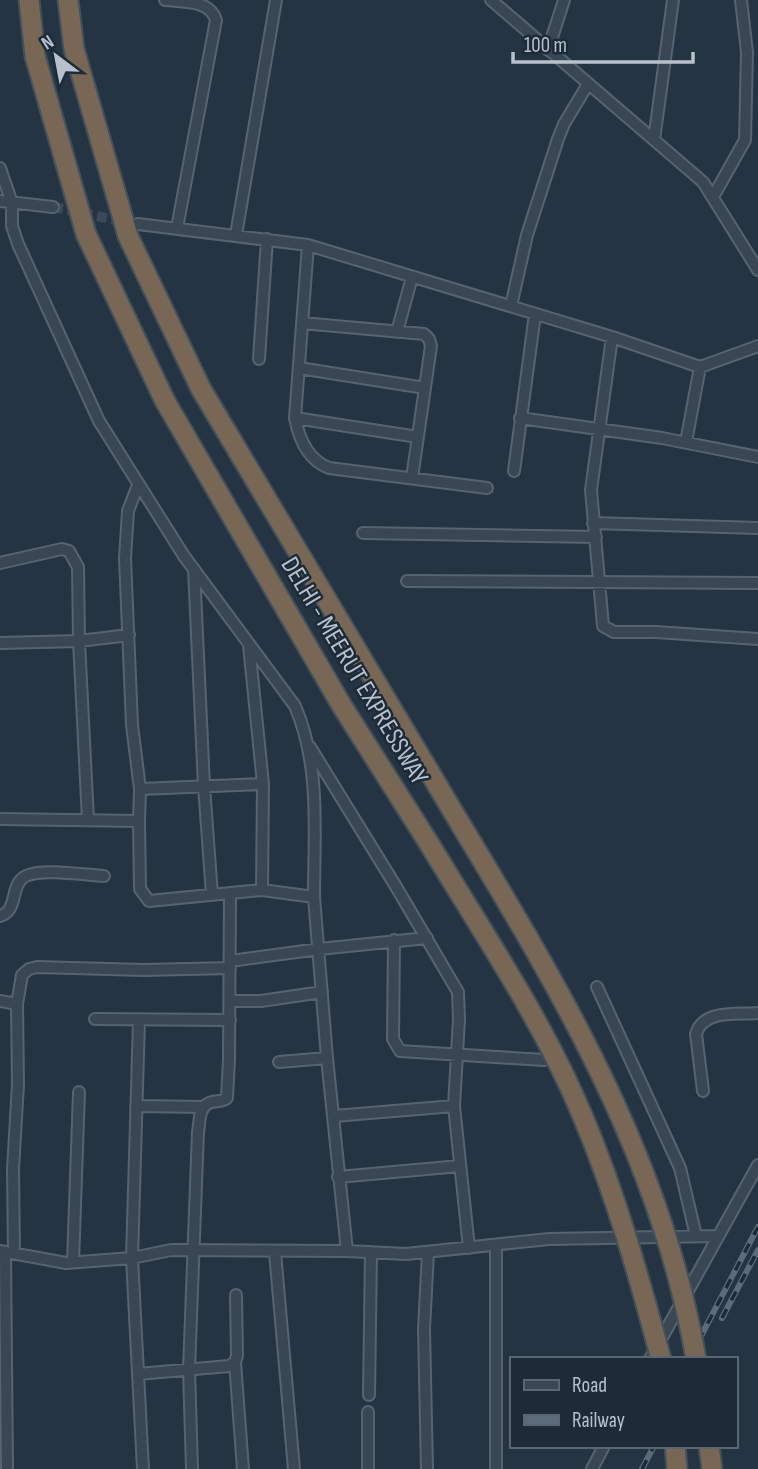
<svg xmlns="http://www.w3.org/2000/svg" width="758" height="1469" viewBox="0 0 758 1469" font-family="'Sofia Sans Condensed',sans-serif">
	<rect width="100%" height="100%" fill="#243443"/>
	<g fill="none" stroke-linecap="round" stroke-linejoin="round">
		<path stroke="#3a4958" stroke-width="10" stroke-dasharray="10 5" stroke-linecap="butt" d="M53,207l73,15"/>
		<g stroke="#576470" stroke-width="14">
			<path id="street" d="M165,0c19,2 45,0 51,20l-39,208
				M491,0l212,182 55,88
				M548,50l16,-50
				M654,140l19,-140
				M0,168l12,35v23l6,18 81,177 85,135 111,150c26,60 19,128 19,191
				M713,197l32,-57 2,-88 -6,-52
				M0,201l53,6
				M138,224l170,21 304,92 88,30 58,-21
				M236,235l40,-235
				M308,245l-13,173c4,21 13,42 34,50l158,20
				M511,306l16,-71 31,-96 6,-15 24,-40
				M302,323l122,11 5,5 2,7 -19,132
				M397,332l15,-55
				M612,337l-21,153 12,136 11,6h42l102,7
				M259,359l8,-120
				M299,368l126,20
				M295,418l123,19
				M520,418l142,20 96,19
				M686,442l14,-75
				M514,471l21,-157
				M138,485l-10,26 -3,47 7,167 8,64 -1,32
				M593,523l165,5
				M363,533l233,4
				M0,563l62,-14 7,2 9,16 1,74 9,179
				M194,569l10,217 8,109
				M407,581l351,2
				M0,643l79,-2 50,-6
				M249,645l14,139 -1,106
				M310,747l85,138 63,107 1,27 -5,87 15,142
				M140,789l123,-5
				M0,819l139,2 1,68 9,12 113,-11 52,7 13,161 20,193
				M0,916c19,-5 9,-32 26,-40 17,-8 58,-1 78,0
				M394,940l-1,99 7,12 144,9
				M230,961l89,-12 108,-11
				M597,987l83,181 16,68
				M0,1001l17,3
				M230,1001h31l61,-9
				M95,1019l135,1
				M139,1020l-7,238 11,211
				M279,1062l48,-4
				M703,1091l-7,-57c7,-25 40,-19 62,-21
				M136,1106l68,1
				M334,1116l120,-10
				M338,1177l122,-11
				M496,1245v224
				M0,1251l66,12 66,-5 39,-8 176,1 59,3 143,-15 168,-3
				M5,1252l2,217
				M275,1252l19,217
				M14,1253l-1,-84 5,-85 -1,-80 5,-29 7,-6 8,-2 107,3 86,-2
				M73,1262l6,-170
				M650,1359l108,-194
				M235,1362l8,107
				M138,1374l91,-8 6,-4 2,-6 -1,-61
				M369,1395l2,-143
				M368,1412v57
				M192,1469l-3,-99 9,-238c2,-9 0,-24 11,-29 7,-3 11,0 18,-5l2,-39 1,-166
				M427,1469l-3,-140 4,-77
				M592,1469l12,-23"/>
		</g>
		<g stroke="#43515d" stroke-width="23">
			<path id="highway" d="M29,0l6,56 51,178 79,167 177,305 88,139
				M68,0l6,49 54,187 73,153 260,436
				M675,1446l2,23
				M709,1446l3,23"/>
		</g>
		<use href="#street" stroke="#394653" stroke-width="10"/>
		<use href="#highway" stroke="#796755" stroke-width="19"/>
		<g stroke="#5b6b7a" stroke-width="6">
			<path id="rail" d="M722,1318l36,-68
				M689,1359l69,-132
				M642,1469l12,-23"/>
		</g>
		<use href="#rail" stroke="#1d2b38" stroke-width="3.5" stroke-dasharray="10" stroke-linecap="butt"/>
		<g stroke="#43515d" stroke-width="23" stroke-linecap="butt">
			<path id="highway-bridge" d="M461,825c102,169 201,335 235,534
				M430,845c53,88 113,176 153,272 33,78 56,160 78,242"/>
		</g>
		<use href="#highway-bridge" stroke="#796755" stroke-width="19"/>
	</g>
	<g text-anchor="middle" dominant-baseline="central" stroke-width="5" stroke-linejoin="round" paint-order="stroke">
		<g font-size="26" fill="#b6c1cc" stroke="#1d2b38">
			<text transform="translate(354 671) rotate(59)">DELHI - MEERUT EXPRESSWAY</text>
		</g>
	</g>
	<rect x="510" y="1357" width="228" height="91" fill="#1d2b38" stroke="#5a6773" stroke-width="2"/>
	<rect x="524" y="1380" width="35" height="10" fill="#394653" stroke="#5a6773" stroke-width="2"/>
	<text x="572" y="1392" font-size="21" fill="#b6c1cc">Road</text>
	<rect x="524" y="1415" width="35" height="10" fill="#5b6b7a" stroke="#5a6773" stroke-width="2"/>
	<text x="572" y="1427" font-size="21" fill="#b6c1cc">Railway</text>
	<g transform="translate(56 56) rotate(328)" stroke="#1d2b38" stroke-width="5" paint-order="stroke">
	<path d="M0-5L12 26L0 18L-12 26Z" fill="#b6c1cc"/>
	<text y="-10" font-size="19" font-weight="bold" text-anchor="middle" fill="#b6c1cc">N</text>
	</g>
	<path d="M513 52v10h180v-10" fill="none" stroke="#b6c1cc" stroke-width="3.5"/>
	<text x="524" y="52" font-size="21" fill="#b6c1cc" stroke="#1d2b38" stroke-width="5" paint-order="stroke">100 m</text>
</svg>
